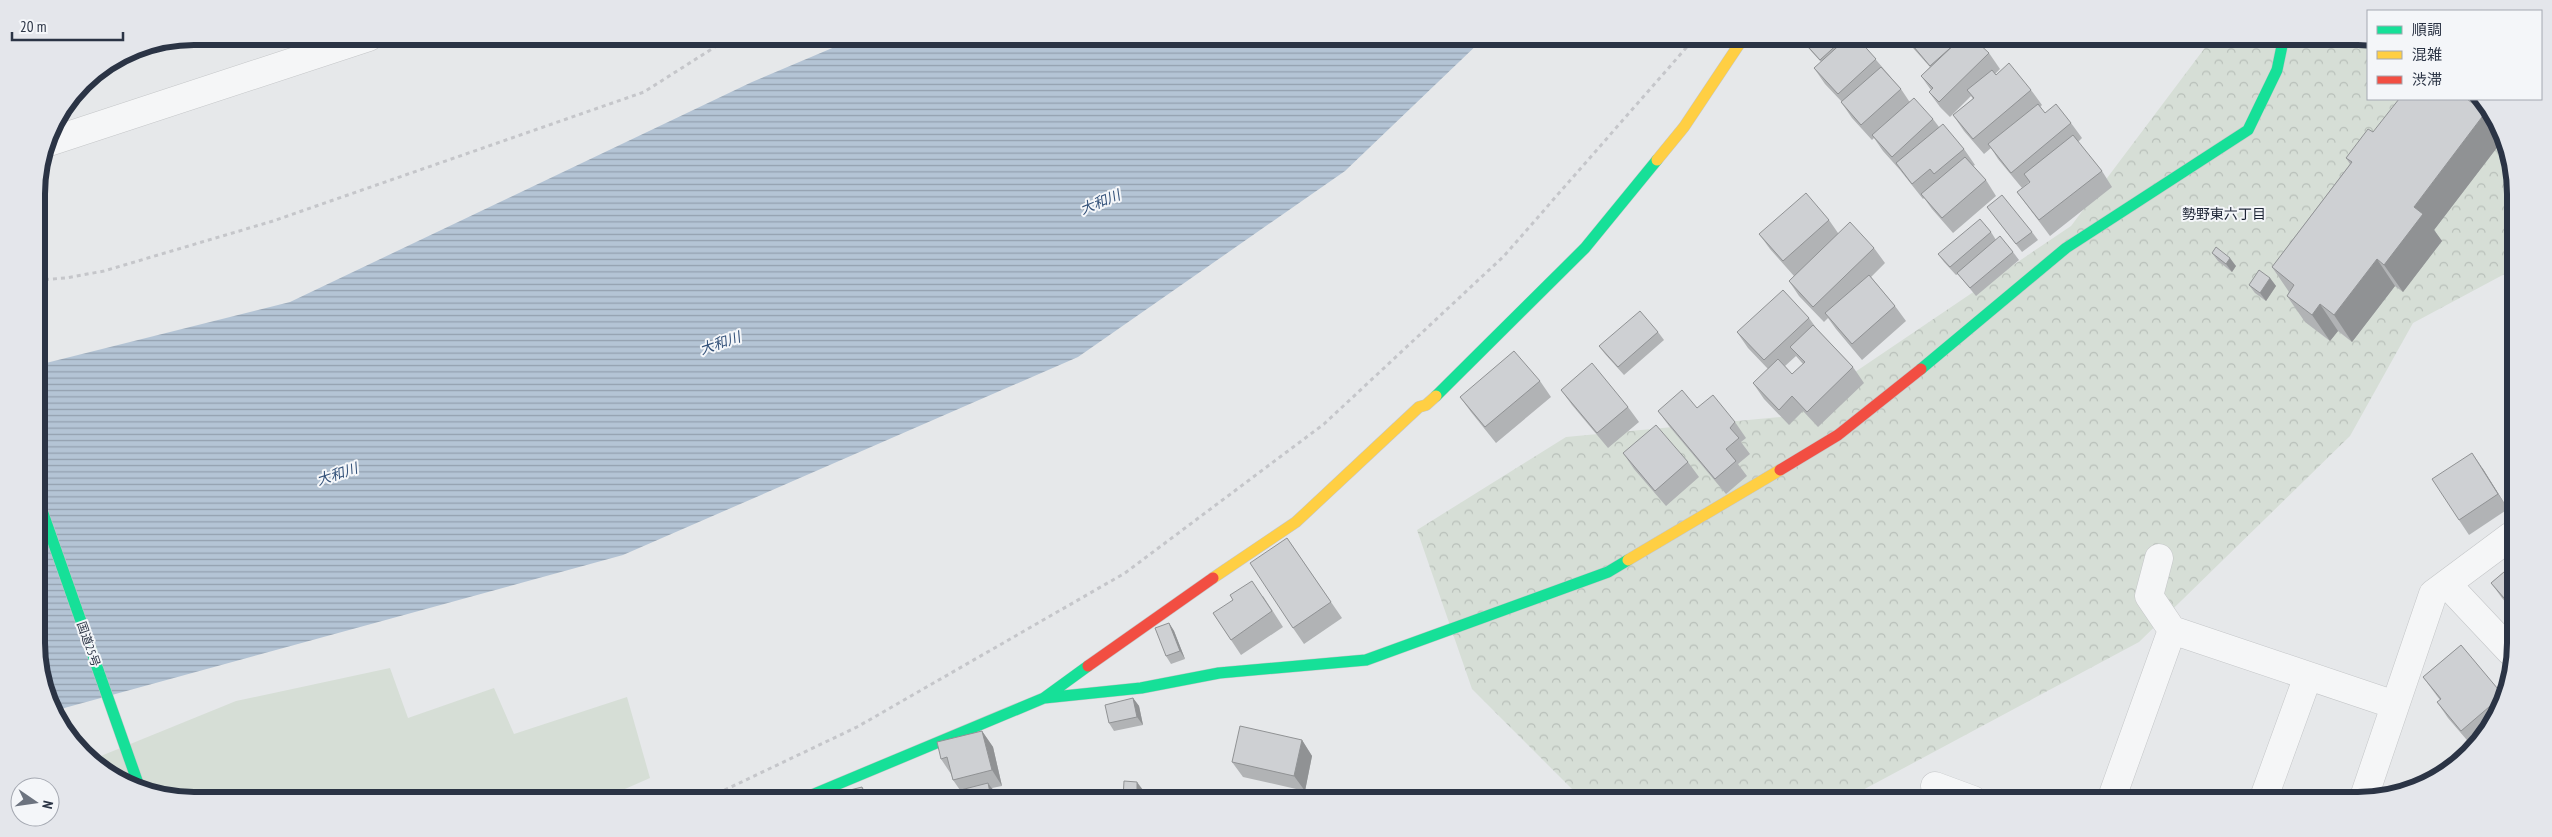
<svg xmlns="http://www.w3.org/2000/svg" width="2552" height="837" viewBox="0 0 2552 837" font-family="'PT Sans Narrow','Noto Sans JP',sans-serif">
	<defs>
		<pattern id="forest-crowns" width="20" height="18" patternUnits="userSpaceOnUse" patternTransform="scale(1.25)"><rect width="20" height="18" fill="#d6ded6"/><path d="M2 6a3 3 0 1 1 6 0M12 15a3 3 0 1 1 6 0" fill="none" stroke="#b8bfb9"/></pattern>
		<pattern id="water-rules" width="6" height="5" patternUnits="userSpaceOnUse" patternTransform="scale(1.25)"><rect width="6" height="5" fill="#b4c4d5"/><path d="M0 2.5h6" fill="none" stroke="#93a0af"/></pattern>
	</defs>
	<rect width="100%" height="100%" fill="#e6e8ea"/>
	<path fill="#d6ded6" d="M390,668l18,50 86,-30 20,46 113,-37 23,81 -41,18 -456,-1 -46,-21 -16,-14 145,-59z"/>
	<path fill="url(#forest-crowns)" d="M2210,41l158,1v57h113l32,65 -1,106 -99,53 -63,113 -211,206 -293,157h-264l-110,-110 -55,-159 149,-93 224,-21 281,-190z"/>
	<path fill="url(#water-rules)" d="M856,38l627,1 -138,132 -267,186 -455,198 -566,155 -18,-37 -1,-308 252,-63 462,-220z"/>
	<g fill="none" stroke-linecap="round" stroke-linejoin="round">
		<g stroke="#c4c6c8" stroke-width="29">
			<path id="street" d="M46,143l323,-106
				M2159,558l-10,38 23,34
				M2447,584l63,67
				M1935,786l38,14
				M2111,800l61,-170 223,75
				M2263,800l45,-124
				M2363,800l70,-206 78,-58"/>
		</g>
		<g stroke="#c4c6c8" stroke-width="12">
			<path id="fast" d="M1921,369l145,-121 182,-118 29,-60 6,-29
				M1436,396l149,-148 72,-88
				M38,499l102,290
				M1044,698l97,-10 78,-15 147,-13 242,-88 20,-12
				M807,797l237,-99 44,-32"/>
		</g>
		<g stroke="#c4c6c8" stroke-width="12">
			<path id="slow" d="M1657,160l27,-33 58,-87
				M1628,560l152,-90
				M1213,578l83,-56 123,-115 7,-2 10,-9"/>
		</g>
		<g stroke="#c4c6c8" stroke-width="12">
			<path id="jam" d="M1780,470l58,-35 83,-66
				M1088,666l125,-88"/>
		</g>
		<path stroke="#c5c6ca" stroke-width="3" stroke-dasharray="4 4" stroke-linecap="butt" d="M37,280l29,-2 38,-7 169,-50 371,-129 85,-54
			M710,797l147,-70 268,-154 199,-149 180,-168 189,-216"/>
		<use href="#street" stroke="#f5f6f7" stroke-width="28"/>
		<use href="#fast" stroke="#16e098" stroke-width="11"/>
		<use href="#slow" stroke="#ffcf43" stroke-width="11"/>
		<use href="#jam" stroke="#f24e42" stroke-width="11"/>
	</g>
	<path fill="#b1b3b5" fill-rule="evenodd" d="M1801,40h58l42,49 8,12 24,18 6,8 25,22 11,16 -2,1 13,14 10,16 -43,37 -21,-24 -8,-11 -1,1 -23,-29 -17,-19 -9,-13 -2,2 -20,-22 -11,-16h1l-17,-18 -11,-16 7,-6z
		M1892,40h11l-6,6z
		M1908,40l81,13 11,16 -5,5 1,1 35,15 11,15 -2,2 5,6 26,10 11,15 -4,4 24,29 10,16 -62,49 -33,-44 13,-10v-1l-8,7 -24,-29 -7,-11 -7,6 -20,-23 -11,-16 20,-16 -2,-3 -21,21 -10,-10 -11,-15 2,-2 -10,-14 9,-9 -17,-19z
		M2093,41h16l-5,7z
		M2485,113l9,13 8,15 -68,89 8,11 -39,51 -8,-6 -43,56 -14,-11 -8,10 -25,-19 -18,-26 2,-4 -17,-25 78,-103 -4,-6 27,-26z
		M1987,207l45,25 6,8 -16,12z
		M1829,220l9,13 36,15 11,15 -14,14 24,29 11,15 -44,39 -26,-31 -8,-11 -4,4 -25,-26 -10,-15 5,-5 -24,-27 -11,-15z
		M1991,232l5,8 17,12 6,8 -43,36 -18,-22 -2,1 -12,-13 -6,-8z
		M2212,253l24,13 -4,6 -14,-11z
		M2270,278l6,8 -10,15 -11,-8 -6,-8z
		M1809,318l8,11 36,38 11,16 -46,44 -15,-16 -14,14 -25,-26 -11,-16 15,-14 -20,-21 -11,-16zM1796,356l7,8 -11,10 -7,-8z
		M1658,332l6,8 -40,35 -19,-21 -6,-8z
		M1540,381l11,16 -55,46 -25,-31 -11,-15z
		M1561,390l67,17 11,15 -31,26 -36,-43z
		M1697,408l38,14 11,16 -5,4 9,12 -12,10 9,12 -21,18 -57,-68 -11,-15z
		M1623,453l65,9 11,15 -33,29 -32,-37z
		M2483,469l25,40 -39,26 -10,-15z
		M1287,538l55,80 -38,26 -11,-16z
		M2511,566v43l-9,-11 -11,-15z
		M1263,596l20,31 -42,28 -28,-42z
		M1169,623l5,8 11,28 -14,5 -5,-8z
		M2461,645l43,52 -15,34 -7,7 -10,8 -24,-28 -11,-16 3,-2 -6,-8 -11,-15z
		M1133,698l6,8 4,19 -29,6 -5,-8z
		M982,731l11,16 9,39 -10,2 6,9 -38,-7 -7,-10 -2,-6 -10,-15z
		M1302,740l10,16 -7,35 -62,-14 -11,-15z"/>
	<path fill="#909294" d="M2098,41h11l-5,7z
		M2485,113l9,13 8,15 -68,89 8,11 -39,51 -19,-27 30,-58z
		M2230,258l6,8 -4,6 -6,-8z
		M2377,259l18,27 -43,56 -18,-27z
		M2270,278l6,8 -10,15 -6,-8z
		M2320,304l18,27 -8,10 -18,-26z
		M2472,453l11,16 25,40 -10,-15z
		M1169,623l5,8 11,28 -5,-8z
		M1133,698l6,8 4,19 -6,-8z
		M982,731l11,16 9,39 -10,-16z
		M1302,740l10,16 -7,35 -11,-15z
		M1137,782l6,8v8h-6z
		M988,783l10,14h-7z
		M862,787l8,10 -6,-2z"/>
	<path fill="#ced0d3" stroke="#909294" d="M1802,40h40l-22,20z
		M1845,40h14l17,19 -38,35 -24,-26z
		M1908,40l50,1 -28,25z
		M1958,41h18l13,12 -50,49 -10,-10 4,-4 -12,-12z
		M2009,63l22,27 -58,49 -20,-24 21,-17 -7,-8 25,-20 4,5z
		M1881,67l20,22 -40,36 -20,-23z
		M1914,98l19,21 -41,38 -20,-22z
		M2399,99h68l18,14 -71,94 9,7 -39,51 -7,-6 -43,56 -14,-11 -8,11 -25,-19 7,-11 -22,-18 80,-105 -6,-4 22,-29 5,3z
		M2038,104l7,9 11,-9 15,19 -60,50 -23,-29z
		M1943,124l21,25 -30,25 -4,-5 -18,15 -16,-21z
		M2073,135l29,36 -63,49 -22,-28 13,-10 -6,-8z
		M1965,157l21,23 -44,38 -21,-24z
		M1806,193l23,27 -46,41 -24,-27z
		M2002,195l30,37 -16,12 -29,-37z
		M1980,219l11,13 -41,35 -12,-13z
		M1850,222l24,26 -61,59 -24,-26z
		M2000,236l13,16 -43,36 -13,-15z
		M2216,247l14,11 -4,6 -14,-11z
		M2259,270l11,8 -10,15 -11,-8z
		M1869,275l26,31 -43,38 -27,-31z
		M1783,290l26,28 -45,42 -27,-28z
		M1640,311l18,21 -40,35 -19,-21z
		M1813,325l40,42 -46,45 -15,-16 -13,14 -26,-27 25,-24 14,15 13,-12 -15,-15z
		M1514,351l26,30 -55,46 -25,-30z
		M1592,363l36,44 -31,26 -36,-43z
		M1682,390l15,18 16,-13 22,27 -5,6 9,10 -13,11 10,12 -21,18 -57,-68z
		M1656,425l32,37 -33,29 -32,-38z
		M2472,453l26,41 -39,26 -27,-41z
		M1287,538l44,64 -38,26 -43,-65z
		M2511,566v40l-20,-23z
		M1252,581l20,30 -41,29 -18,-27 20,-13 -3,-5z
		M1169,623l11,28 -14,5 -11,-28z
		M2461,645l42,50 -42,36 -24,-29 4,-3 -18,-22z
		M1133,698l4,19 -28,6 -4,-18z
		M1240,726l62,14 -8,36 -62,-14z
		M982,731l10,39 -39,10 -6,-23 -6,2 -4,-17z
		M1124,781l13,1v16h-14z
		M988,783l3,14h-53l-1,-1z
		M862,787l2,8 11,-3 1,5h-41l-1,-3z"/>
	<g text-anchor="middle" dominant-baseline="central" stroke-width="4" stroke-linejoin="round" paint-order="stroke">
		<g font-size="12" fill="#2b3445" stroke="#f4f6f9">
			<text transform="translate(89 644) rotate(71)">国道25号</text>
		</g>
		<g font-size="14" font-style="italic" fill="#34527a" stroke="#f4f6f9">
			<text transform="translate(1100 202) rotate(-22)">大和川</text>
			<text transform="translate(720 343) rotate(-19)">大和川</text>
			<text transform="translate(337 474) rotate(-18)">大和川</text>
		</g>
		<g font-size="14" fill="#1d2536" stroke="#f4f6f9">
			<text x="2224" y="214">勢野東六丁目</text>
		</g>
	</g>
	<path d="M0 0H2552V837H0ZM194 45H2358A149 149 0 0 1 2507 194V643A149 149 0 0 1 2358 792H194A149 149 0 0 1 45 643V194A149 149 0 0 1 194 45Z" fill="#e4e6eb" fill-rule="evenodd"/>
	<path fill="none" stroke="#2b3445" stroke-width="6" d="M194 45H2358A149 149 0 0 1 2507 194V643A149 149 0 0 1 2358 792H194A149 149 0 0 1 45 643V194A149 149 0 0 1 194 45Z"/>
	<rect x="2367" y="10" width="175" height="90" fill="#f4f6f9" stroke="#a4a8b1"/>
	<rect x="2377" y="26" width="25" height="8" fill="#16e098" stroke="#a4a8b1"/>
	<text x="2412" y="35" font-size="15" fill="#2b3445">順調</text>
	<rect x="2377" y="51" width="25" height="8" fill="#ffcf43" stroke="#a4a8b1"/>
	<text x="2412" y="60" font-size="15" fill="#2b3445">混雑</text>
	<rect x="2377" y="76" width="25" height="8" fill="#f24e42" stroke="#a4a8b1"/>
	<text x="2412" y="85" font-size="15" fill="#2b3445">渋滞</text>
	<g transform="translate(35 802) rotate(103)"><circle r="24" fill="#f4f6f9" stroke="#a4a8b1"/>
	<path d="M0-4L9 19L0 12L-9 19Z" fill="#6c737f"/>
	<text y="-8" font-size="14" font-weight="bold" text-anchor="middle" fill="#2b3445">N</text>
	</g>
	<path d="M12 32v8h111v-8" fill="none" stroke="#2b3445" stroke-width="2.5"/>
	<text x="20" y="32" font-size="15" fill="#2b3445" stroke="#f4f6f9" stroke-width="4" paint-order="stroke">20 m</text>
</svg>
